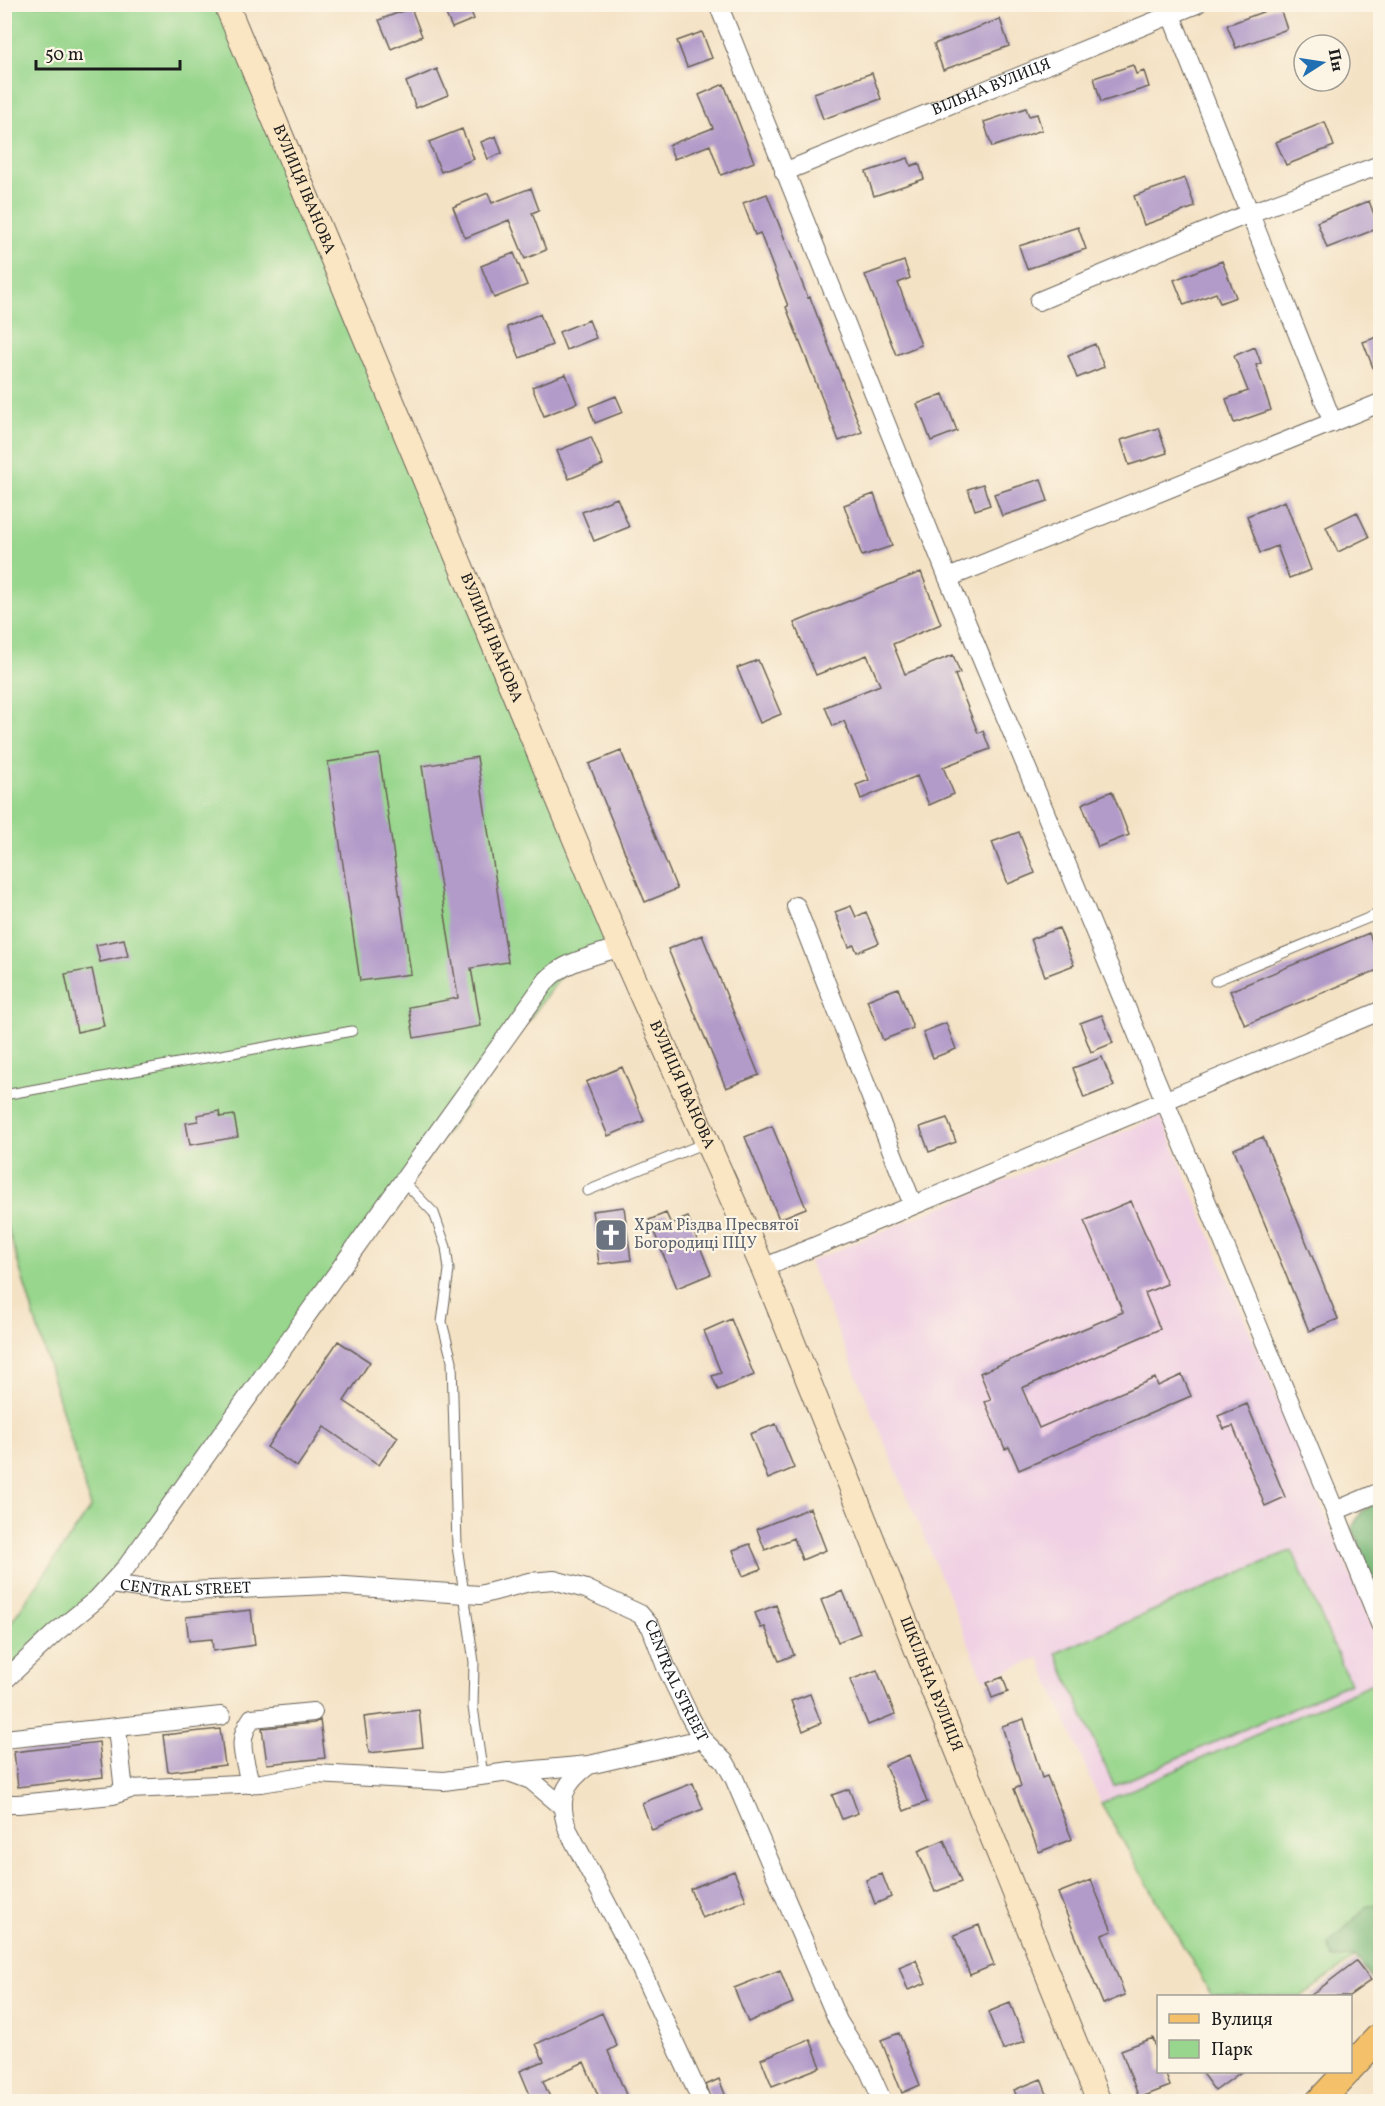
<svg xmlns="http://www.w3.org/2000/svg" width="1385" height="2106" viewBox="0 0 1385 2106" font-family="Vollkorn,serif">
	<rect width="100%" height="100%" fill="#fcf5e5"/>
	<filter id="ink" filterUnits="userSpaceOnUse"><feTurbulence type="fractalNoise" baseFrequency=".0167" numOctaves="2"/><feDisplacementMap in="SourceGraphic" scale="12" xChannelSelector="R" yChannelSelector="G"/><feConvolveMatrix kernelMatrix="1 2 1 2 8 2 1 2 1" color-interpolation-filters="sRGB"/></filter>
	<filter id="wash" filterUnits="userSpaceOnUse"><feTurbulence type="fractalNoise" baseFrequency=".008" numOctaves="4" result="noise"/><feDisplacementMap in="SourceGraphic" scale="24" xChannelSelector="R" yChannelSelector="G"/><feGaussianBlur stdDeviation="1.35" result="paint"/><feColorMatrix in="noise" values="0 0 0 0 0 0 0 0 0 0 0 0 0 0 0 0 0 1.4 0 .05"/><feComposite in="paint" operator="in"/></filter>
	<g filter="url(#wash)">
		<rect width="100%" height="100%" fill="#f4e2c5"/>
		<path fill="#f0d0e4" d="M1161,1116l219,531v33l-279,123 -62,-145 -55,22 -175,-418z"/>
		<path fill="#97d68c" stroke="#5a7954" stroke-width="1.5" d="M5,5h222l393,942 -50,17 -443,602 -122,115v-50l86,-124 -86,-288z
			M1292,1550l58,133 -236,103 -58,-133z
			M1380,1680v223l-14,4 -10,50 -54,39h-90l-111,-193z"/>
		<path fill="#79b778" stroke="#4a6a4a" stroke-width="1.5" d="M1380,1501v100l-28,-74 10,-16z
			M1380,1903v81l-6,-3 -18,-24 -23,1 -4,-13 37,-38z"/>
		<g id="blocks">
			<path fill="#b29bc9" d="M463,4h5l6,15 -22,9 -7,-16z
				M1279,6l8,23 -51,19 -9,-23z
				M411,8l11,28 -31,13 -12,-29z
				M1000,19l9,27 -66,24 -9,-26z
				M702,32l10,26 -25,9 -10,-26z
				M1133,65l3,9 8,-3 5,16 -48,15 -7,-24z
				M437,69l11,26 -32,13 -10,-26z
				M872,73l9,26 -58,20 -9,-26z
				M724,84l30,78 -33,13 -11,-30 -36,14 -5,-14 44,-17 -14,-33z
				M1026,108l3,8 8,-2 5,16 -50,17 -8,-25z
				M1325,122l9,24 -48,19 -10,-23z
				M462,129l12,30 -33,13 -12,-30z
				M496,136l6,17 -14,6 -7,-17z
				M908,158l3,8 8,-3 5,16 -50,17 -8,-24z
				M1185,178l10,29 -51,18 -10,-29z
				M531,188l8,22 -7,3 14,37 -21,9 -16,-39 -44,18 -12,-31 35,-14 4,10z
				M767,194l41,104 2,-1 52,135 -23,9 -53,-134 2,-1 -28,-73 -5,2 -12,-32z
				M1369,201l10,27 -52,20 -10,-26z
				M1078,227l8,22 -59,20 -8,-23z
				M514,253l13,32 -33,13 -13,-32z
				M904,261l6,17 -12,5 23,62 -25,10 -31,-80z
				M1222,261l14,36 -16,6 -4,-10 -32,12 -10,-25z
				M540,314l12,31 -32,13 -13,-31z
				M589,320l7,18 -30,12 -7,-18z
				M1380,336v47h-1l-16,-41z
				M1095,344l9,23 -27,11 -9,-23z
				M1255,347l6,16 -5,2 15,45 -37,13 -8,-24 22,-8 -14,-35z
				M566,374l11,29 -33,13 -12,-29z
				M943,394l14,37 -26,10 -14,-37z
				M616,396l7,16 -28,11 -6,-16z
				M1158,428l9,25 -38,12 -8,-25z
				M591,437l12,28 -34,14 -12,-28z
				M1041,479l7,22 -46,15 -8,-22z
				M983,484l7,21 -15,5 -7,-21z
				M874,494l18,52 -30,10 -18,-51z
				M617,498l12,29 -35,14 -12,-29z
				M1285,501l26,69 -22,8 -12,-32 -17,7 -13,-37z
				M1357,512l12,25 -31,15 -12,-25z
				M921,572l20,52 -48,20 12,30 48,-19 7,18 -5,2 23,58 5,-2 7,18 -47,18 11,27 -25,11 -12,-29 -56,23 -5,-14 13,-5 -25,-59 -11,5 -8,-19 55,-22 -13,-30 -51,20 -22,-52z
				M758,660l23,54 -21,9 -23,-55z
				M621,751l56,138 -32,13 -56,-138z
				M379,754l32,220 -51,7 -32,-219z
				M477,757l31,205 -37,6 10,58 -67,12 -5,-31 49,-9 -36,-232z
				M1112,791l17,44 -31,12 -16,-43z
				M1019,832l16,41 -27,11 -16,-42z
				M851,906l5,11 10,-5 13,31 -22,9 -3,-7 -5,2 -14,-35z
				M1059,928l15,37 -29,11 -14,-37z
				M1369,933l11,28v8l-135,56 -15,-34z
				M702,935l57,140 -33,13 -58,-139z
				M124,939l4,17 -28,6 -4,-17z
				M92,969l12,57 -27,6 -12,-58z
				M898,988l15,40 -30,12 -16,-40z
				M1102,1015l11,28 -22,9 -11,-29z
				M946,1023l10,26 -23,9 -10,-26z
				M1102,1057l12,29 -30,12 -11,-30z
				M622,1067l22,54 -36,15 -22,-54z
				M219,1111l1,6 14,-2 4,22 -48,8 -4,-22 12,-2 -1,-6z
				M947,1118l9,24 -27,10 -9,-25z
				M772,1126l34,82 -27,11 -34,-82z
				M1263,1137l75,182 -29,12 -75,-182z
				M1131,1201l36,83 -22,9 15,36 -138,59 17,40 116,-50 3,8 24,-11 9,21 -172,74 -10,-23 -4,2 -20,-47 6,-2 -11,-27 143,-61 -39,-91z
				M624,1207l7,53 -32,4 -7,-53z
				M666,1213l5,11 17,-7 23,57 -34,14 -28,-68z
				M731,1319l23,56 -36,15 -6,-14 9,-3 -17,-42z
				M338,1341l32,21 -26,39 54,36 -19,28 -55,-38 -27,40 -30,-20z
				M1247,1404l38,93 -20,9 -32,-80 -9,3 -6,-13z
				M776,1424l18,44 -26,11 -18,-45z
				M810,1508l16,42 -24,10 -8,-22 -29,12 -8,-21z
				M750,1544l11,25 -18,7 -10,-26z
				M843,1591l17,42 -22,9 -17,-42z
				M776,1605l18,50 -15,6 -14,-34 -4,1 -6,-15z
				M251,1610l4,35 -42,6 -1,-12 -23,2 -3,-24z
				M877,1670l18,44 -27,11 -18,-45z
				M1003,1677l5,15 -16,6 -5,-15z
				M810,1694l11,29 -18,8 -12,-30z
				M419,1710l4,37 -54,6 -5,-36z
				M1024,1719l18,59 5,-2 25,63 -33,13 -25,-63 7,-3 -19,-60z
				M320,1720l5,38 -58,6 -5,-36 52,-5z
				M220,1729l5,36 -57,7 -5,-37z
				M99,1742l4,35 -85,10 -4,-35z
				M909,1755l18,47 -23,9 -19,-46z
				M693,1783l10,26 -51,21 -10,-27z
				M849,1789l9,24 -16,6 -10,-24z
				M944,1840l17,42 -26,10 -17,-41z
				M734,1871l12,29 -44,18 -12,-29z
				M882,1874l9,23 -16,7 -9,-24z
				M1091,1880l21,51 -10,4 23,60 -22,9 -45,-111z
				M979,1925l15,40 -24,10 -16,-40z
				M916,1960l10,23 -18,7 -9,-23z
				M1356,1961l15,19 -22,16h-39z
				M780,1970l13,33 -45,19 -14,-34z
				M1010,2003l15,38 -22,9 -15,-38z
				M602,2013l15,33 -9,5 21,51h-28l-17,-40 -41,19 9,21h-19l-13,-31 24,-10 -8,-17z
				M899,2033l21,52 -18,8 -21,-53z
				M1153,2038l5,16v18h7l5,14 -31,12 -18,-48z
				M810,2039l11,28 -49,19 -11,-27z
				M1201,2072h40l-26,19z
				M719,2079l9,23h-15l-7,-17z
				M1041,2079l9,23h-31l-5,-12z"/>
		</g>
	</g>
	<g filter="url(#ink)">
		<use href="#blocks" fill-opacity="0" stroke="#686157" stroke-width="1.5"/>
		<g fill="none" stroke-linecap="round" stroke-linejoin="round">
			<g stroke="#686157" stroke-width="11">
				<path id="lane" d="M1215,981l163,-67 2,6
					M4,1095l348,-64
					M403,1181l31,32 12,34 3,23 -7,52 10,39 5,185 17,116 -1,45 10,69
					M587,1191l120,-49"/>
			</g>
			<g stroke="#686157" stroke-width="20">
				<g id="street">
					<path d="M718,4l230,574 387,933"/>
					<path d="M1171,15l162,408"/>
					<path id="s1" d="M784,172l413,-168"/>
					<path d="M1039,301l211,-88 130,-48"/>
					<path d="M948,578l432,-175"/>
					<path d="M796,906l117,299"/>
					<path d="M763,1268l617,-257"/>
					<path d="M1380,1492l-45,19 45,113"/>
					<path id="s2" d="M111,1584l56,8 163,-7 150,10 49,-13 25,-2 32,9 54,25 11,13 15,40 23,48 13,24 23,23 9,16 104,243 31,50 14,31"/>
					<path d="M4,1681l51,-48 42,-34 30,-33 420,-586c18,-19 48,-24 73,-33"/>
					<path d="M117,1728l7,63"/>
					<path d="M4,1739l217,-23"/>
					<path d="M702,1739l-113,26c-26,19 -32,34 -21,65l70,133 64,139"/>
					<path d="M513,1772l76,-7"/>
					<path d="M250,1784c-5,-27 -15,-42 2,-66l61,-6"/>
					<path d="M4,1800l5,4h9l95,-9 17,-6 131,-6 55,-9 128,7 65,-9 22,8 31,26"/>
				</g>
			</g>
			<g stroke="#686157" stroke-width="26">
				<g id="secondary">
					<path id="s3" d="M226,4l394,943 143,321 336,834"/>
				</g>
			</g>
			<g stroke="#686157" stroke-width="29">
				<path id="primary" d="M1350,2068l30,-32
					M1319,2102l28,-30"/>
			</g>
			<use href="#lane" stroke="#fff" stroke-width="9"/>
			<use href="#street" stroke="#fff" stroke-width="18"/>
			<use href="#secondary" stroke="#fbe6c3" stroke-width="24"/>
			<use href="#primary" stroke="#f4c16a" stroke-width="27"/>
		</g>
	</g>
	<defs>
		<g id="church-square" transform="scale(1.725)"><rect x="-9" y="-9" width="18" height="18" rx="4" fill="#6b7280" stroke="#fcf5e5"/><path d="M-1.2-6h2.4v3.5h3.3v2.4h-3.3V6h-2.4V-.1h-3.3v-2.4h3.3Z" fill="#fff"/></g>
	</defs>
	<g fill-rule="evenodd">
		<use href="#church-square" x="611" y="1235"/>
	</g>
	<g text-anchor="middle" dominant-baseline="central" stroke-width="4.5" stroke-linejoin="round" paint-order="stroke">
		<g font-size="16" fill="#1c1c1c" stroke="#fcf5e5">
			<text stroke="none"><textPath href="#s1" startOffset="224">ВІЛЬНА ВУЛИЦЯ</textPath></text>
			<text stroke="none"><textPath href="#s3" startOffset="201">ВУЛИЦЯ ІВАНОВА</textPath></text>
			<text stroke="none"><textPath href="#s3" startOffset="687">ВУЛИЦЯ ІВАНОВА</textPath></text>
			<text stroke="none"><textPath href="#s3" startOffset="1173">ВУЛИЦЯ ІВАНОВА</textPath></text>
			<text stroke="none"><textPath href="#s2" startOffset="75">CENTRAL STREET</textPath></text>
			<text stroke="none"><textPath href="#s2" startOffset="615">CENTRAL STREET</textPath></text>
			<text stroke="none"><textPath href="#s3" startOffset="1822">ШКІЛЬНА ВУЛИЦЯ</textPath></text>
		</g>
		<g font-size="16" fill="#5b616d" stroke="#fcf5e5" text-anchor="start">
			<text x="634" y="1226">Храм Різдва Пресвятої<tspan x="634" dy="18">Богородиці ПЦУ</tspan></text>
		</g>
	</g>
	<rect width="1385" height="2106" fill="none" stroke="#fcf5e5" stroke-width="24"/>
	<rect x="1157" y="1995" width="195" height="78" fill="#fcf5e5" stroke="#a29e95" stroke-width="1.5"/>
	<rect x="1169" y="2014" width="30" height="9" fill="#f4c16a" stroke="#a29e95" stroke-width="1.5"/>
	<text x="1211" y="2025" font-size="18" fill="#1c1c1c">Вулиця</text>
	<rect x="1169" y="2040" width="30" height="18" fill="#97d68c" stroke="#a29e95" stroke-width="1.5"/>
	<text x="1211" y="2055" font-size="18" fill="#1c1c1c">Парк</text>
	<g transform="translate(1322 63) rotate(78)"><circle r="28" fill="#fcf5e5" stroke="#a29e95" stroke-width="1.5"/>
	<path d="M0-4.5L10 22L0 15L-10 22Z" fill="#1f6fb2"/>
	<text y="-9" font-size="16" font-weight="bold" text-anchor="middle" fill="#1c1c1c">Пн</text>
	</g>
	<path d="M36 60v9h144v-9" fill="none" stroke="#1c1c1c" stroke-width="3"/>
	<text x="45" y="60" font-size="18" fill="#1c1c1c" stroke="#fcf5e5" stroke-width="4.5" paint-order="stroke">50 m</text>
</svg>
